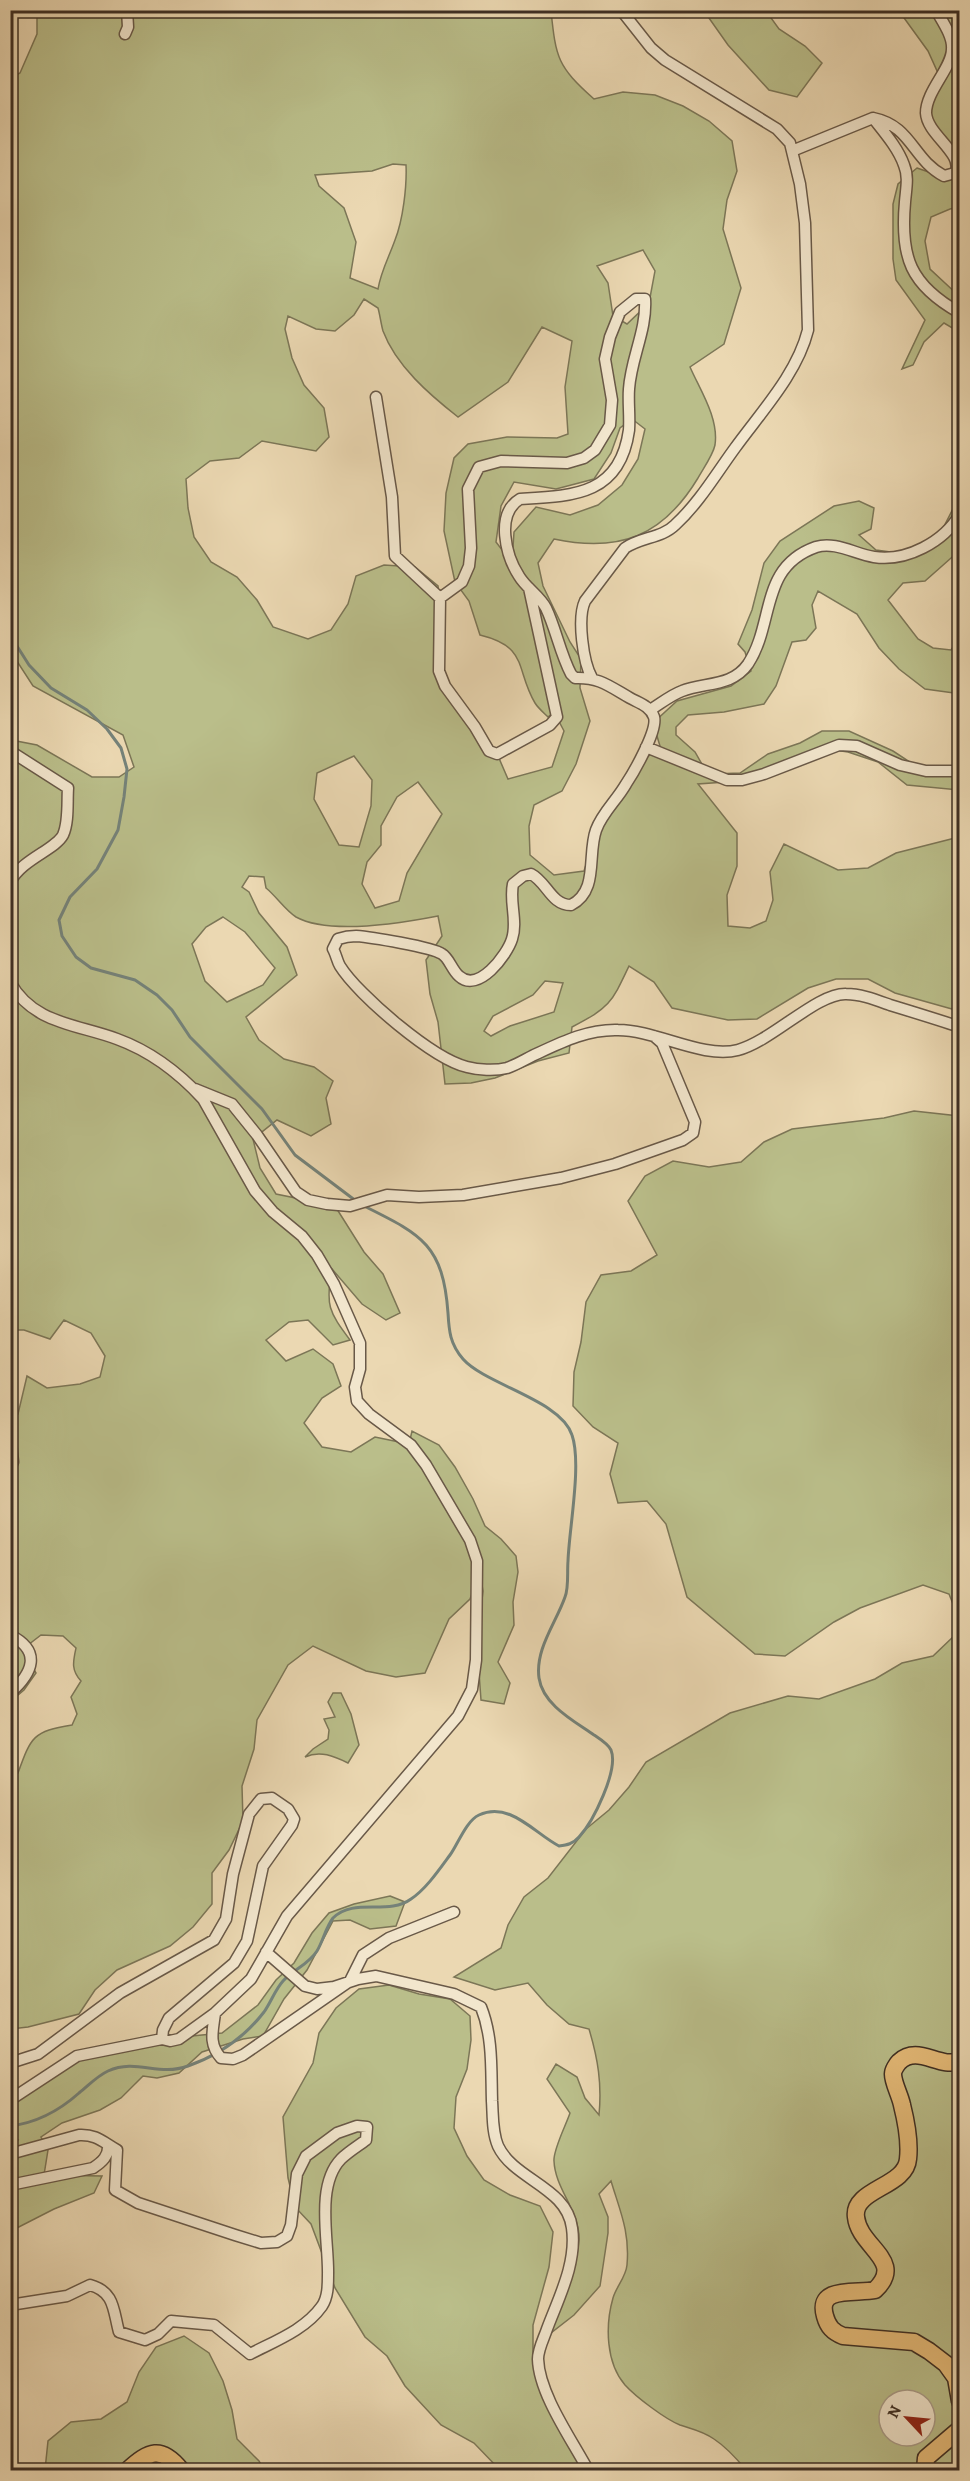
<svg xmlns="http://www.w3.org/2000/svg" width="970" height="2481" viewBox="0 0 970 2481" font-family="Alegreya,serif">
	<rect width="100%" height="100%" fill="#ebd8b2"/>
	<filter id="stains"><feTurbulence type="fractalNoise" baseFrequency=".00333" numOctaves="4"/><feColorMatrix values="0 0 0 0 .2 0 0 0 0 .09 0 0 0 0 .02 0 0 0 .5 -.17"/></filter>
	<radialGradient id="worn" r=".72"><stop offset=".6" stop-color="#630" stop-opacity="0"/><stop offset="1" stop-color="#630" stop-opacity=".3"/></radialGradient>
	<path fill="#babe8a" stroke="#7c7657" stroke-width="1.5" fill-rule="evenodd" d="M37,11h514c5,47 6,55 43,88l29,-7 32,3 28,11 26,15 23,20 5,30 -10,29 -4,29 18,59 -17,56 -34,23c10,23 29,51 25,78 -2,10 -12,24 -17,33 -35,58 -78,75 -144,61l-16,24 5,23 27,56 11,17 -1,29 10,33 -14,43 -14,27 -28,14 -5,21 1,29 24,20 30,-4 9,-28 44,-77 23,-20 -7,-23 24,-22 54,-15 20,-15 -6,-19 -7,-8 14,-34 12,-47 16,-22 54,-35 25,-5 15,7 -3,21 -12,6 17,15 22,3 39,-13 22,-43v54l-34,30 -22,2 -15,17 30,39 15,9 18,2 8,-12v53l-5,2 -29,-4 -26,-20 -20,-21 -22,-34 -39,-23 -6,14 4,23 -10,12 -14,2 -16,44 -12,18 -40,8 -36,3 -12,12v8l19,17 8,14 10,8 27,-1 28,-19 32,-11 22,-12h27l44,20 29,19 37,5v15l-52,-5 -29,-23 -30,-10 -27,-4 -81,33 -42,3 39,49v33l-10,29 1,31 22,2 16,-7 7,-21 -3,-28 14,-28 54,26 30,-2 28,-15 63,-16v174l-64,-18 -27,-14h-32l-28,9 -51,31 -29,1 -56,-12 -18,-26 -25,-16c-18,38 -19,41 -57,61l-3,26 -31,8 -43,17 -24,5 -26,1 -7,-62 -8,-28 -4,-34 16,-24 -4,-20c-36,7 -109,19 -142,1 -11,-7 -20,-21 -30,-29l-2,-11 -15,-1 -7,11 7,5 10,21 28,34 10,28 -51,42 13,23 25,19 30,8 19,14 -7,17 5,26 -20,12 -34,-16 -24,19 7,29 16,26 59,12 29,46 19,22 17,39 -14,7 -24,-16 -30,-35c-7,36 -3,43 18,71l-17,5 -25,-25 -19,2 -23,18 20,21 27,-12 20,15 8,22 -19,12 -18,25 18,24 29,5 24,-15 34,7 3,-13 27,14 16,22 18,32 12,27 16,13 15,17 2,16 -5,30 1,23 -16,37 12,21 -6,21 -23,-4 -4,-55 6,-54 -3,-18 -10,26 -21,20 -24,54 -29,4 -30,-6 -53,-25 -25,19 -31,55 -3,29 -12,37 1,35 -14,29 -17,23v31l-19,23 -23,19 -53,24 -22,20 -16,24 -51,13 -17,2v-257l7,1c13,-36 15,-42 54,-48l5,-11 -6,-17 10,-16c-10,-11 -8,-19 -5,-33l-13,-12 -22,-1 -13,10 1,16 7,12 -12,17 -13,11 -1,-273 8,-14 9,-38 20,12 33,-4 20,-7 5,-21 -14,-23 -27,-13 -14,19 -26,-9h-13v-590l26,5 55,32h27l15,-10 -11,-32 -90,-49 -22,-34v-574l9,-5 17,-39zM393,164l13,1c1,21 -3,55 -11,75 -6,17 -14,31 -17,49l-28,-11 6,-36 -12,-34 -25,-22 -4,-11 57,-4zM643,250l12,21 -6,32 -22,21 -14,-8 -5,-33 -11,-17zM364,299l14,9c2,7 3,16 5,23 13,35 47,64 75,86l50,-35 34,-55 30,14 -7,46 3,47 -11,4 -50,-1 -39,7 -14,14 -8,35 -2,38 11,51 14,19 11,34c49,12 35,34 55,68 3,5 9,10 13,14l6,-5 10,19 -12,36 -44,12 -10,-23 -62,-81 -2,-31 7,-29 -3,-29 -23,-19 -31,-2 -28,11 -8,28 -17,26 -23,9 -35,-12 -16,-27 -20,-23 -26,-15 -17,-25 -6,-29 -2,-29 24,-18 29,-3 23,-17 54,10 13,-14 -5,-29 -20,-23 -12,-27 -7,-29 3,-13 28,13 19,2 19,-16zM632,419l13,10 -7,30 -16,26 -24,20 -28,10 -34,-8 -22,25 -2,31 -16,-21 5,-36 13,-24 42,7 38,-10 17,-26 9,-25zM354,756l18,24 -1,26 -12,41 -20,-2 -25,-46 3,-26zM418,782l24,32 -35,59 -8,28 -24,7 -13,-24 5,-22 14,-17v-19l16,-29zM223,917l22,15 30,36 -12,17 -36,17 -22,-21 -13,-37 14,-17zM545,981l18,2 -9,29 -44,14 -19,10 -7,-5 9,-15 40,-21z
		M704,11h62l13,18 26,17 17,17 -25,34 -28,-7 -41,-45z
		M899,11h60v153v-13l-29,-18 -8,-18 20,-33 -14,-31z
		M917,168l29,10 13,-3v32l-9,2 -19,8 -6,24 5,28 29,27v36l-15,-9 -20,19 -11,23 -11,4 23,-49 -29,-40 -3,-21v-55l5,-20z
		M914,1111l45,5v1354h-213c-9,-11 -20,-23 -32,-31 -11,-8 -22,-10 -34,-14 -15,-6 -44,-28 -55,-40 -19,-22 -20,-59 -12,-87 3,-11 13,-21 14,-33 3,-33 -7,-54 -16,-84l-12,13 9,23v16l-8,53 -26,29 -27,21c11,-30 30,-64 32,-96 1,-29 -24,-51 -25,-79 -1,-11 12,-36 16,-48l-23,-34 9,-15 21,13 8,21 14,17c3,-31 -1,-56 -10,-86l-20,-5 -22,-19 -19,-22 -33,7 -41,-13 47,-29 7,-23 16,-28 24,-19 38,-49 23,-19 20,-23 17,-25 84,-49 58,-17 31,3 56,-20 27,-16 31,-7 22,-21 -2,-31 -4,-10 -26,-9 -63,23 -26,14 -49,34 -30,-2 -68,-57 -21,-73 -19,-23 -29,2 -8,-29 8,-31 -25,-16 -20,-21 1,-34 7,-30 5,-40 15,-27 30,-4 26,-16 -29,-54 17,-25 28,-15 36,6 32,-5 23,-20 28,-13 92,-11zM889,2400h36v36h-36z
		M333,1693h8l10,21 8,31 -11,18c-14,-7 -28,-13 -43,-6l8,-8 15,-10 1,-9 -5,-11 11,-2 -7,-15z
		M390,1896l15,6 -9,24 -26,3 -20,-9 -17,1 -26,49 -23,29 -21,37 -20,3 -41,13 -23,21 -22,5 -14,-2 -22,22 -21,12 -38,13 -21,14 7,13 -4,25 58,1 -8,17 -40,16 -43,22v-84l7,-7 -7,-3v-58l12,17 68,-47 22,5 69,-17 40,-4 36,-28 18,-25 18,-17 18,-30 17,-20 25,-9z
		M389,1985l30,9 31,5 20,17 1,24 -4,29 -11,28 -2,31 13,28 17,24 26,15 30,11 13,26 -4,35 -16,58v32l5,29 33,44 18,40h-89l-26,-27 -33,-18 -36,-39 -18,-30 -22,-19 -30,-49 -24,-64 -16,-17 -7,-29 -5,-61 30,-54 6,-30 17,-25 23,-19z
		M184,2336l25,17 14,28 9,29 5,29 22,22 5,9h-219l3,-29 23,-19 30,-3 26,-17 12,-30 17,-25z"/>
	<g fill="none" stroke-linecap="round" stroke-linejoin="round">
		<path stroke="#758279" stroke-width="3" d="M10,635l19,30 22,23 36,22 20,19 14,19 6,21 -3,28 -6,33 -21,39 -27,28 -11,23 3,16 14,21 15,11 44,12 22,15 15,15 18,27 72,72 33,46 61,46
			M10,2126c26,-3 50,-16 69,-33 9,-7 18,-17 29,-22 29,-13 50,6 80,-5 31,-11 56,-28 76,-54 7,-10 11,-22 19,-31 10,-11 26,-17 34,-30 6,-10 9,-24 16,-33 21,-21 55,-2 78,-19 15,-10 28,-29 39,-44 8,-11 16,-34 29,-40 31,-14 55,18 80,31 8,-1 14,-2 20,-9 14,-15 40,-67 32,-87 -3,-6 -11,-11 -17,-15 -20,-14 -51,-30 -55,-57 -4,-29 17,-55 26,-81 4,-10 2,-24 3,-36 1,-32 14,-97 4,-126 -11,-35 -86,-50 -109,-76 -13,-15 -14,-28 -15,-46 -5,-70 -28,-79 -86,-108"/>
		<g stroke="#695948" stroke-width="13">
			<path id="minor" d="M10,15l2,-5
				M125,34l3,-7 -1,-17
				M873,118c11,14 25,30 31,47 5,12 2,24 1,37 -5,55 5,83 55,111
				M792,151l81,-33c39,8 39,41 71,58l11,-3c10,-19 -28,-38 -29,-60 0,-22 26,-45 26,-64 1,-13 -10,-28 -16,-39
				M376,397l16,100 3,59 45,42 -1,73 6,15 30,41 14,24 8,3 53,-29 7,-8 -28,-129
				M440,598l22,-16 7,-16 2,-18 -3,-59 11,-22 22,-6 66,2 17,-5 11,-8 15,-25 2,-25 -7,-41 5,-22 10,-25 16,-13h9c2,31 -14,59 -16,90 -1,13 1,27 0,41 -9,65 -55,66 -109,69 -25,15 -14,57 -1,77 7,12 21,20 27,32 10,21 14,45 25,66l4,4c24,-1 34,8 55,20 9,5 20,8 24,19 4,13 -20,55 -28,67 -9,16 -24,29 -30,46 -9,25 3,61 -25,75 -20,0 -24,-23 -40,-31l-8,2 -10,8c-4,18 5,37 -1,55 -5,16 -34,55 -53,37 -7,-6 -10,-18 -17,-22 -10,-7 -72,-17 -86,-18 -7,0 -12,1 -18,3l-5,10c3,5 4,12 7,17 18,29 93,93 127,101 11,3 28,4 40,1 9,-3 17,-8 25,-12 28,-13 55,-27 86,-26 38,0 84,29 120,20 34,-9 79,-57 108,-56 15,0 30,6 44,11 23,7 46,14 70,22
				M592,678c-9,-16 -15,-60 -7,-77l40,-53c16,-11 37,-10 50,-23 24,-22 41,-51 60,-77 26,-36 62,-74 73,-118l-3,-107 -5,-39 -10,-41 -13,-14 -112,-69 -14,-12 -30,-38
				M650,710c10,-6 21,-15 32,-19 23,-9 50,-4 66,-27 27,-41 11,-97 68,-117 19,-6 39,7 58,10 32,5 70,-15 86,-43
				M646,747l81,33h15l22,-6 75,-29 18,1 43,19 26,6h34
				M10,751l58,37c-1,14 1,34 -5,47 -8,15 -41,24 -53,47
				M10,982c23,42 67,42 107,57 33,12 63,35 86,60l52,92 18,21 29,24 15,19 17,29 26,59v26l-5,18 2,14 12,13 42,31 15,20 44,75 7,21 -1,99 -4,29 -14,27 -171,200 -36,63 -36,34 -36,26 -9,2 -8,-2 -85,17 -67,44
				M195,1089l37,15 25,31 39,57 12,8 19,4 23,2 37,-11 32,2 44,-2 98,-17 54,-14 68,-24 10,-7 2,-11 -33,-79 -8,-7
				M10,1433l3,29 -3,6
				M10,1635c32,16 23,38 0,58
				M266,1952l39,34 12,3 17,-2 24,-8 18,-3 78,18 27,13c12,30 10,62 11,94 1,14 0,31 6,45 16,34 69,41 74,82 5,35 -13,69 -25,101 -3,9 -9,20 -9,30 1,35 34,81 50,111
				M215,2013c-2,17 -7,31 6,45l12,1 10,-4 107,-74 13,-26 26,-17 65,-26
				M10,2063l28,-9 82,-61 94,-53 12,-21 7,-45 16,-60 12,-15 11,-1 16,11 6,10 -2,6 -29,41 -16,75 -13,22 -65,55 -6,12 -1,9
				M10,2154l69,-19c17,-1 24,7 38,15l-2,40 23,13 97,32 26,8 16,-1 10,-6 4,-11 6,-51 9,-18 31,-23 20,-7 10,1 -1,13c-8,6 -18,12 -25,19 -26,27 -12,82 -13,116 0,10 0,22 -6,31 -17,24 -47,35 -72,48l-36,-29 -43,-4 -13,13 -13,6 -26,-8c-6,-22 -4,-40 -29,-47l-23,11 -57,9
				M10,2185l83,-17c9,-6 16,-12 15,-23"/>
		</g>
		<g stroke="#3e2f24" stroke-width="19">
			<path id="primary" d="M960,2061c-21,8 -42,-17 -61,1 -2,2 -6,8 -6,12 0,9 7,21 9,31 4,16 8,37 6,54 -2,28 -56,30 -52,58 3,30 50,44 19,73 -18,4 -59,-5 -50,26 3,11 8,16 18,20l71,6 15,9 17,13 10,14 4,23
				M128,2470c21,-19 33,-25 53,0
				M925,2470l1,-12 34,-29"/>
		</g>
		<use href="#minor" stroke="#f2e6cd" stroke-width="10"/>
		<use href="#primary" stroke="#e6bc79" stroke-width="16"/>
	</g>
	<rect width="970" height="2481" fill="none" stroke="#ebd8b2" stroke-width="36"/>
	<rect x="12" y="12" width="946" height="2457" fill="none" stroke="#3e2f24" stroke-width="3"/>
	<rect x="18" y="18" width="934" height="2445" fill="none" stroke="#3e2f24" stroke-width="1.5"/>
	<g transform="translate(907 2418) rotate(296)"><circle r="28" fill="#f2e6cd" stroke="#aa9d89" stroke-width="1.5"/>
	<path d="M0-4.5L10 22L0 15L-10 22Z" fill="#8f2418"/>
	<text y="-9" font-size="16" font-weight="bold" text-anchor="middle" fill="#3e2f24">N</text>
	</g>
	<rect width="100%" height="100%" filter="url(#stains)"/>
	<rect width="100%" height="100%" fill="url(#worn)"/>
</svg>
